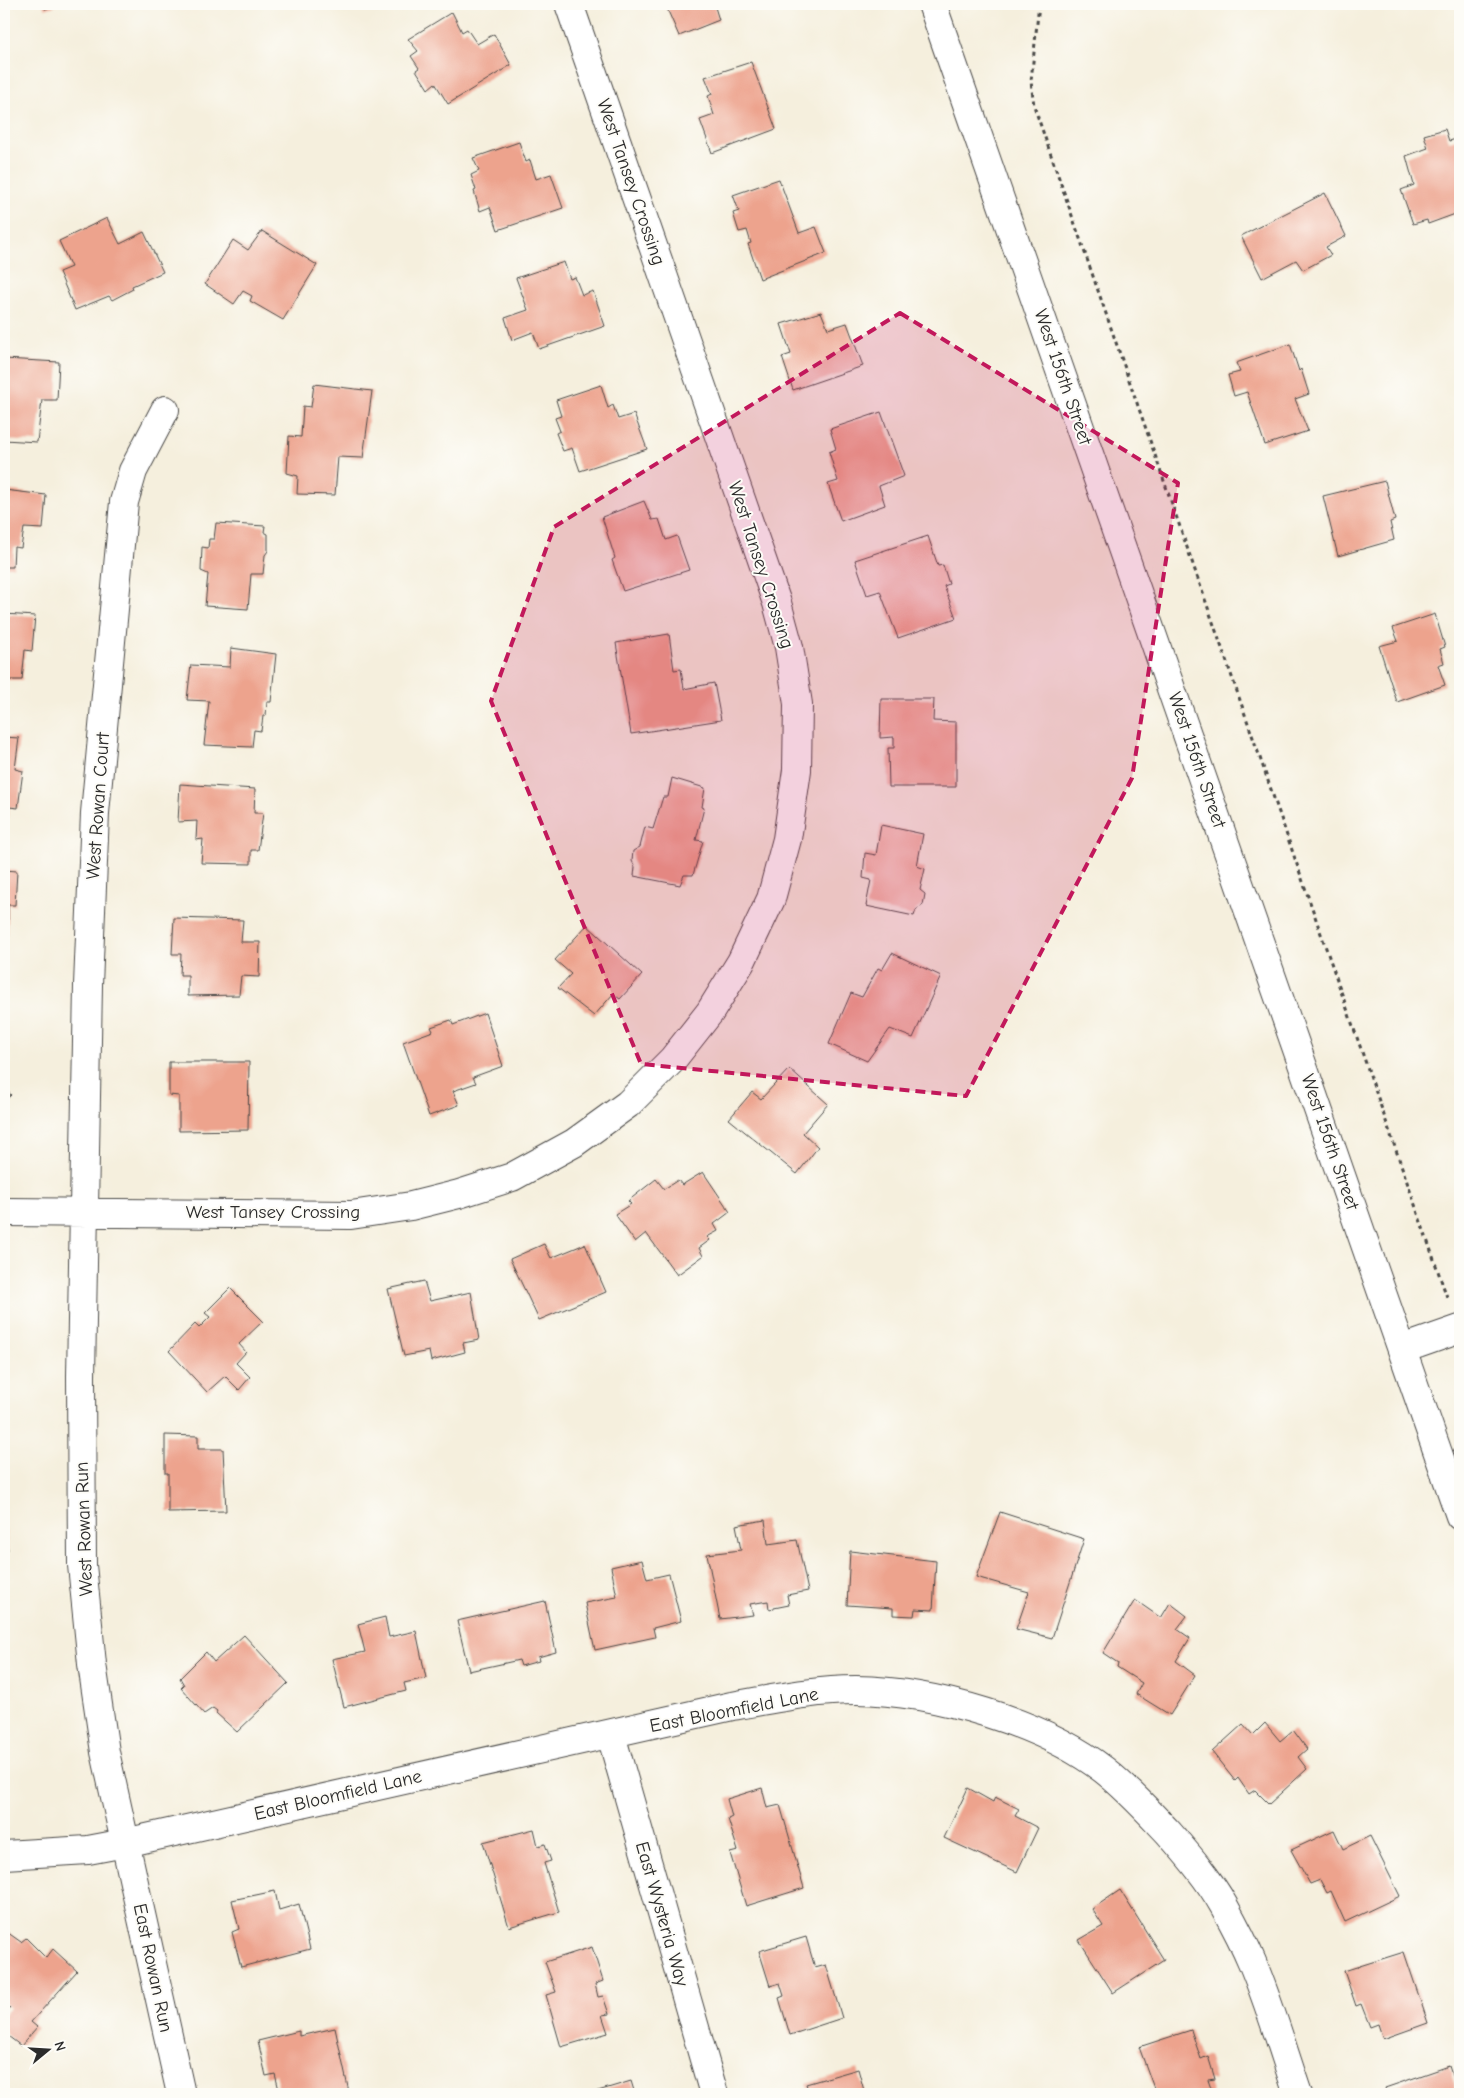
<svg xmlns="http://www.w3.org/2000/svg" width="1464" height="2098" viewBox="0 0 1464 2098" font-family="'Comic Neue',sans-serif">
	<rect width="100%" height="100%" fill="#fdfcf7"/>
	<filter id="ink" filterUnits="userSpaceOnUse"><feTurbulence type="fractalNoise" baseFrequency=".02" numOctaves="2"/><feDisplacementMap in="SourceGraphic" scale="10" xChannelSelector="R" yChannelSelector="G"/><feConvolveMatrix kernelMatrix="1 2 1 2 8 2 1 2 1" color-interpolation-filters="sRGB"/></filter>
	<filter id="wash" filterUnits="userSpaceOnUse"><feTurbulence type="fractalNoise" baseFrequency=".0096" numOctaves="4" result="noise"/><feDisplacementMap in="SourceGraphic" scale="20" xChannelSelector="R" yChannelSelector="G"/><feGaussianBlur stdDeviation="1.12" result="paint"/><feColorMatrix in="noise" values="0 0 0 0 0 0 0 0 0 0 0 0 0 0 0 0 0 1.4 0 .05"/><feComposite in="paint" operator="in"/></filter>
	<g filter="url(#wash)">
		<rect width="100%" height="100%" fill="#f5efdd"/>
		<g id="blocks">
			<path fill="#eda38d" d="M43,4h17l-15,5z
				M665,4h49l5,16 -40,16z
				M452,12l10,20 5,-3 10,15 17,-10 17,31 -63,39 -13,-21 -7,6 -12,-19 3,-2 -8,-12 7,-5 -10,-12z
				M751,62l25,67 -64,24 -12,-33 14,-5 -6,-19 4,-2 -7,-17z
				M1445,129l4,12 11,-3v71l-3,1 1,3 -30,11 -1,-4 -14,4 -12,-34 13,-5 -8,-29 22,-8 -4,-13z
				M519,142l7,20 4,-2 6,19 15,-5 12,34 -65,22 -8,-23 -10,4 -6,-20 2,-1 -5,-15 8,-4 -6,-13z
				M779,179l20,54 17,-6 10,26 -66,26 -12,-35 3,-1 -4,-13 -8,2 -6,-19 6,-2 -6,-16z
				M1325,193l21,43 -20,11 5,8 -28,15 -7,-10 -34,18 -21,-42z
				M107,218l13,26 24,-12 19,40 -31,14 1,3 -21,11 -3,-4 -34,14 -16,-38 12,-5 -12,-26z
				M262,231l55,34 -34,55 -33,-19 2,-5 -9,-5 -9,13 -29,-20 28,-44 15,10z
				M564,262l6,17 5,-2 7,18 11,-4 12,35 -66,23 -6,-17 -21,8 -7,-22 23,-8 -12,-32z
				M821,312l7,17 19,-6 16,43 -70,24 -11,-33 9,-3 -10,-30z
				M1290,344l9,27 2,-2 8,25 -14,5 13,32 -43,14 -18,-53 -13,4 -6,-21 12,-3 -4,-9z
				M4,359l55,3 -2,38h-15l-5,42 -33,-2z
				M314,384l58,7 -9,67 -25,-1 -3,38 -38,-1 1,-18 -11,-3 2,-37 12,1 2,-31 8,1z
				M601,385l7,23 5,-3 5,14 16,-5 13,35 -67,22 -8,-23 -9,3 -7,-18 4,-2 -5,-13 6,-2 -5,-16z
				M881,412l23,64 -25,10 6,19 -44,16 -13,-37 10,-3 -9,-29 7,-3 -6,-20z
				M1385,481l10,39 -5,2 4,18 -56,16 -15,-60z
				M4,490l42,5 -3,34 -19,-1 -3,20 -7,-1 -1,20h-9z
				M644,501l8,19 7,-1 7,21 11,-4 12,34 -66,21 -11,-31 3,-2 -13,-41z
				M216,523l49,3 -1,6 4,2v17l-3,4 -2,19h-12l-3,35 -43,-3 3,-32 -7,-3 1,-24 6,1 1,-9h5z
				M928,536l10,30 5,-1 6,19 -5,2 12,32 -58,20 -18,-47 -13,4 -12,-35z
				M4,614l31,2 -3,35 -7,-1 -3,30h-18z
				M1435,614l10,33 -5,2 4,14 -6,2 7,20 -48,17 -18,-56 19,-5 -5,-13z
				M669,634l5,36 7,-1 3,20 30,-6 7,37 -90,14 -15,-91z
				M231,648l45,6 -5,48h-4l-1,14h-3l-2,15 -7,-1 -2,17 -48,-2 5,-44 -22,-1 4,-35 39,2z
				M881,699h53l-1,22 23,1v65h-67l-1,-39h6v-11l-14,1z
				M4,737l15,1 -4,31 8,2 -5,37 -9,-1 -2,13h-3z
				M672,778l33,10 -3,19 2,1 -8,32 7,1 -10,34h-9l-4,10 -46,-9 1,-9 -3,-6 1,-10 7,-4 5,-20 8,2 10,-32h5z
				M180,784l75,5 -1,24h9l-5,37h-7v14l-50,-1 2,-24 -7,1 1,-19 -19,1z
				M881,825l42,9 -6,32 8,3 -5,21 5,4 -2,11 -7,5 -2,6 -48,-10 5,-26 -8,-2 2,-25 11,2z
				M4,870l13,1 -2,34h-7v30l-4,1z
				M174,918l69,2 -2,22h19l-1,35 -18,-1 -2,19 -51,1v-21h-8l1,-21h-9z
				M587,925l55,50 -22,24 -7,-5 -19,22 -36,-28 13,-14 -16,-14z
				M892,953l49,23 -28,62 -23,-9 -23,32 -38,-17 22,-51 11,4 16,-29 4,2z
				M485,1013l18,53 -30,11 3,6 -23,8 6,14 -30,11 -26,-74 30,-11 -2,-4 20,-7 2,5z
				M169,1062h80l-1,68 -69,1v-35l-10,-1z
				M789,1069l39,35 -25,29 15,14 -21,27 -68,-55 23,-27 9,7z
				M4,1078l6,6 -5,4 6,7 -7,7z
				M703,1172l27,40 -16,12 4,7 -11,6 3,3 -11,8 4,8 -26,19 -31,-42 -11,9 -20,-28 16,-10 -3,-3 28,-22 8,10 14,-9 4,5z
				M544,1244l7,14 34,-14 21,48 -67,28 -29,-61z
				M424,1281l6,20 41,-9 8,48 -16,3 2,9 -34,9 -2,-10 -25,5 -16,-67z
				M230,1288l33,33 -24,23 7,8 -10,11 14,14 -11,13 -14,-14 -18,16 -38,-41 26,-27 4,4 11,-11 -5,-4z
				M4,1340l4,1 -3,46 -1,-1z
				M165,1435l33,1v13h25l3,62 -58,1v-39h-3z
				M1000,1512l84,27 -32,99 -36,-9 13,-37 -53,-15z
				M765,1520l3,24 29,-4 11,51 -21,4 2,10 -20,4 -1,-8 -18,3 3,11 -33,4 -13,-65 34,-4 -5,-25z
				M4,1527h1l3,23h-4z
				M850,1551l86,10 -3,49 -18,-1 -1,7 -21,-1v-7l-46,-3z
				M642,1560l5,19 22,-5 12,47 -28,7 2,9 -60,13 -10,-47 32,-6 -6,-30z
				M1135,1600l26,18 9,-15 17,13 -10,13 13,9 -14,23 19,14 -25,40 -34,-21 6,-11 -25,-16 1,-4 -15,-10z
				M545,1601l11,51 -18,5 1,4 -18,5 -2,-6 -50,11 -12,-50z
				M385,1617l4,20 27,-6 10,47 -22,5 2,8 -62,16 -12,-48 33,-7 -7,-28z
				M244,1635l44,48 -51,49 -21,-19 1,-2 -4,-3 -9,6 -23,-26 3,-3 -4,-7 26,-26 8,10z
				M1265,1723l15,18 13,-11 14,19 -9,8 9,12 -38,35 -14,-14 -6,4 -11,-16 -3,3 -23,-29 31,-28 10,11z
				M762,1788l5,20 13,-3 24,83 -58,18 -16,-53 8,-2 -10,-32 4,-2 -5,-18z
				M968,1788l25,14 2,-5 24,12 -4,7 23,12 -21,44 -73,-34z
				M534,1829l4,17 7,-2 6,17 -7,2 15,49 -50,15 -26,-85z
				M1334,1830l9,19 27,-13 30,60 -55,26 -14,-31 -4,2 -7,-13 -10,4 -19,-34z
				M1120,1890l44,70 -51,33 -34,-53 24,-14 -11,-17z
				M275,1891l4,19 20,-6 11,45 -69,18 -9,-35 7,-3 -7,-29z
				M4,1930l17,12 5,-4 20,20 7,-9 24,22 -46,51 6,5 -16,19 -17,-13v-18l6,-7 -6,-5v-21l4,-5 -4,-4z
				M806,1937l9,31 11,-3 16,53 -52,17 -11,-37 5,-2 -4,-13 -10,3 -11,-35z
				M592,1947l11,34 -8,3 3,13 5,-1 6,18 -7,1 6,18 -47,14 -15,-52 10,-3 -11,-30z
				M1404,1952l24,71 -45,16 -5,-15 -8,3 -9,-23 -5,2 -12,-35z
				M335,2028l14,64 -7,2h-62l-5,-20 -9,2 -8,-35 41,-10v5z
				M1191,2030l10,29 7,-3 7,23 -7,1 5,14h-57l-17,-47z
				M1449,2066l9,28h-71l-2,-6z
				M858,2069l7,25h-55l-4,-10z
				M631,2081l4,13h-47z"/>
		</g>
	</g>
	<g filter="url(#ink)">
		<use href="#blocks" fill-opacity="0" stroke="#494846" stroke-width="1"/>
		<g fill="none" stroke-linecap="round" stroke-linejoin="round">
			<g stroke="#494846" stroke-width="30">
				<path id="minor" d="M932,4l528,1512
					M165,410l-32,61 -9,31 -29,311 -7,172 -7,391 1,189 10,99 13,88 76,342
					M4,1212l347,3 60,-9 48,-12 53,-17 62,-34 54,-39 45,-45 37,-47 31,-50 30,-63 16,-60 10,-69 1,-66 -9,-57 -12,-44 -208,-599
					M1403,1349l57,-20
					M611,1735l103,359
					M4,1855l84,-5 37,-7 607,-137c41,-7 82,-16 124,-16 77,1 186,32 248,80 23,18 44,41 64,62 20,23 41,47 56,74 10,18 20,37 28,56 18,43 31,88 46,132"/>
			</g>
			<path stroke="#494846" stroke-width="3" stroke-dasharray="4 4" stroke-linecap="butt" d="M1039,4l-8,77 3,25 414,1194"/>
			<use href="#minor" stroke="#fff" stroke-width="28"/>
		</g>
	</g>
	<path fill="#c2185b" fill-opacity="0.2" stroke="#c2185b" stroke-width="4" stroke-dasharray="10 6" stroke-linejoin="round" d="M900,313l278,170 -46,295 -166,318 -325,-32 -150,-363 63,-174z"/>
	<g text-anchor="middle" dominant-baseline="central" stroke-width="4" stroke-linejoin="round" paint-order="stroke">
		<g font-size="19" fill="#2b2b2b" stroke="#fdfcf7">
			<text transform="translate(631 182) rotate(71)">West Tansey Crossing</text>
			<text transform="translate(1063 377) rotate(71)">West 156th Street</text>
			<text transform="translate(761 565) rotate(72)">West Tansey Crossing</text>
			<text transform="translate(1197 760) rotate(71)">West 156th Street</text>
			<text transform="translate(98 806) rotate(-86)">West Rowan Court</text>
			<text transform="translate(1330 1142) rotate(71)">West 156th Street</text>
			<text x="273" y="1212">West Tansey Crossing</text>
			<text transform="translate(84 1529) rotate(-92)">West Rowan Run</text>
			<text transform="translate(734 1710) rotate(-11)">East Bloomfield Lane</text>
			<text transform="translate(338 1795) rotate(-13)">East Bloomfield Lane</text>
			<text transform="translate(662 1914) rotate(74)">East Wysteria Way</text>
			<text transform="translate(153 1968) rotate(78)">East Rowan Run</text>
		</g>
	</g>
	<rect width="1464" height="2098" fill="none" stroke="#fdfcf7" stroke-width="20"/>
	<g transform="translate(48 2050) rotate(72)" stroke="#fdfcf7" stroke-width="4" paint-order="stroke">
	<path d="M0-4L9 19L0 12L-9 19Z" fill="#2b2b2b"/>
	<text y="-8" font-size="14" font-weight="bold" text-anchor="middle" fill="#2b2b2b">N</text>
	</g>
</svg>
